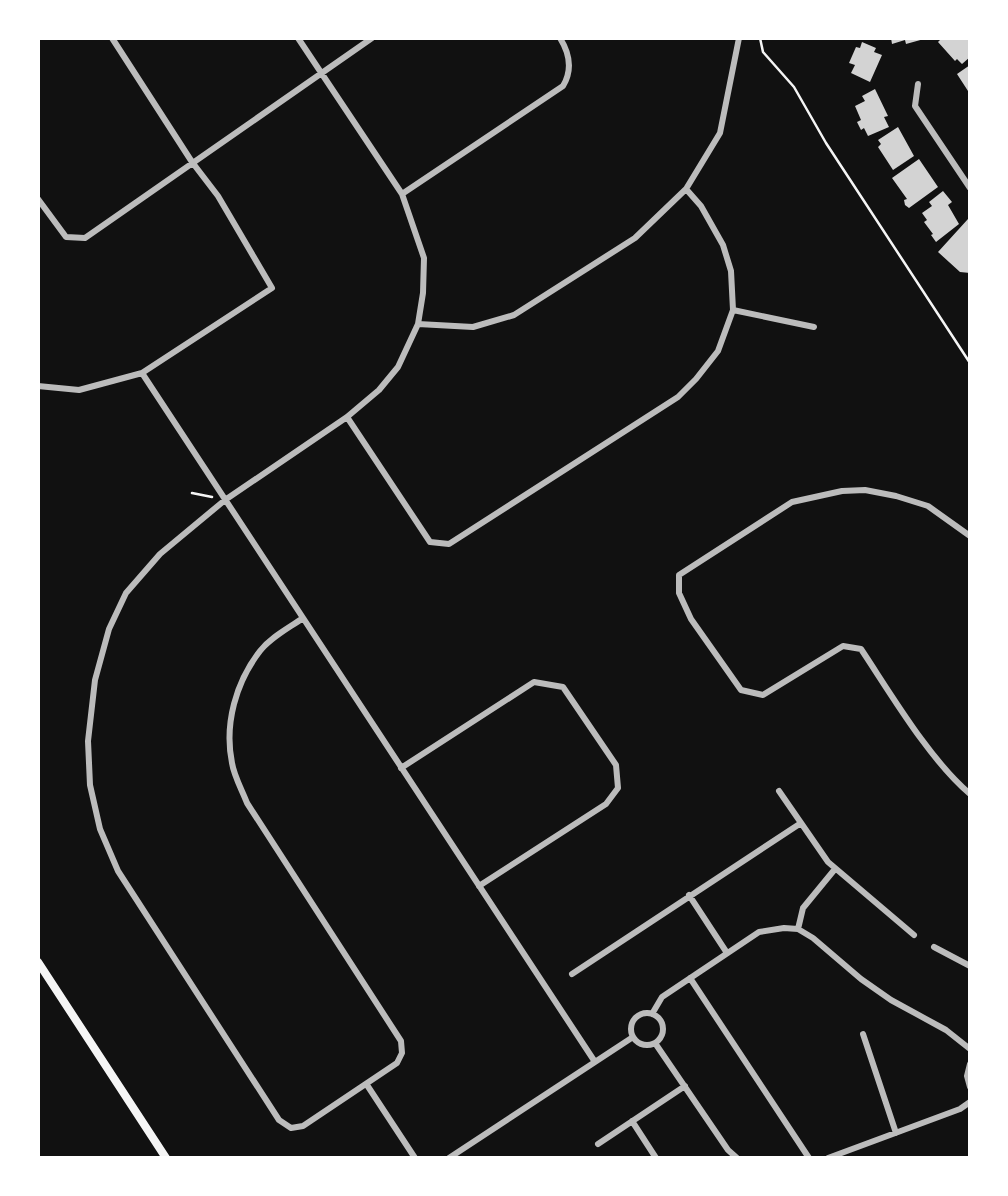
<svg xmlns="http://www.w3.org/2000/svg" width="1008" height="1196" viewBox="0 0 1008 1196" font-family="Overpass,sans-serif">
	<rect width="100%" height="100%" fill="#111"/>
	<path fill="#d3d3d3" d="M891,38h32l1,1 -18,5 -1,-4 -13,4z
		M942,38h28v19l-8,7 -5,-5 -2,2 -17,-19z
		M862,42l14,6 -2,4 8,3 -12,27 -19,-9 4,-8 -6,-2 7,-16 4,1z
		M970,65v25l-2,1 -11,-17z
		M875,89l13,27 -4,1 5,10 -21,9 -4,-8 -3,2 -4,-8 4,-2 -6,-14 10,-5 -3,-5z
		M898,127l16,29 -21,14 -15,-23 3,-3 -3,-4z
		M919,159l19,28 -29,21 -4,-3 -1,-5 3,-1 -15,-21z
		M943,191l9,11 -4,3 11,19 -23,18 -5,-7 2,-1 -9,-12 3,-2 -5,-7 10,-7 -3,-4z
		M968,219l2,1v53l-10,-1 -22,-20z"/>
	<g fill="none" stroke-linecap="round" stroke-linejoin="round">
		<path stroke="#f5f5f5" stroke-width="2.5" d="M760,38l3,14 31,35 32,56 144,220
			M192,493l20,4"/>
		<path stroke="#bcbcbc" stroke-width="6" d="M298,38l104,156 22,64 -1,35 -5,31 -20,43 -19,23 -32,27 -122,83 -65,54 -34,39 -17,36 -14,51 -7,61 2,44 10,44 18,42 161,249 12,8 12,-2 94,-63 5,-10 -1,-12 -154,-238c-5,-13 -13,-27 -15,-40 -8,-39 4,-81 28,-112 11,-14 29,-23 43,-33
			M918,84l-3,22 55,82
			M402,194l161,-108c9,-15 7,-32 -3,-48
			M38,199l28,38 19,1 287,-200
			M733,310l81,17
			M418,324l55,3 41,-12 121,-77 51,-49 34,-56 19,-95
			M142,373l453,689
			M38,386l41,4 63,-17 130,-85 -54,-92 -26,-34 -80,-124
			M347,417l83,125 19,2 229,-147 18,-18 22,-28 15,-41 -2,-39 -8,-26 -22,-39 -15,-17
			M970,536l-42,-30 -32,-10 -31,-6 -23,1 -50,11 -113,73v18l12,26 50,71 22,5 80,-49 18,3c30,45 68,110 109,145
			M401,768l133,-86 29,5 53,78 2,23 -12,16 -127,82
			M779,791l49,71 86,73
			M689,895l38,58
			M798,929l5,-21 32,-39
			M934,947l36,19
			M572,974l229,-151
			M690,978l119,180
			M631 1029a16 16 0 1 1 32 0a16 16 0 1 1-32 0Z
			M652,1014l10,-17 97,-65 25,-4 14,1 15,9 48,41 30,21 55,30 24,19
			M863,1034l33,99
			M655,1043l73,107 9,8
			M970,1064l-3,12 3,11
			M367,1085l48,73
			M632,1121l24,37
			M598,1144l87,-58
			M449,1158l184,-121
			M828,1158l132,-49 10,-7"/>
		<path stroke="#f5f5f5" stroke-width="8" d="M38,962l128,196"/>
	</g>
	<rect width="1008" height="1196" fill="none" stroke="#ffffff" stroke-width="80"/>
</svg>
